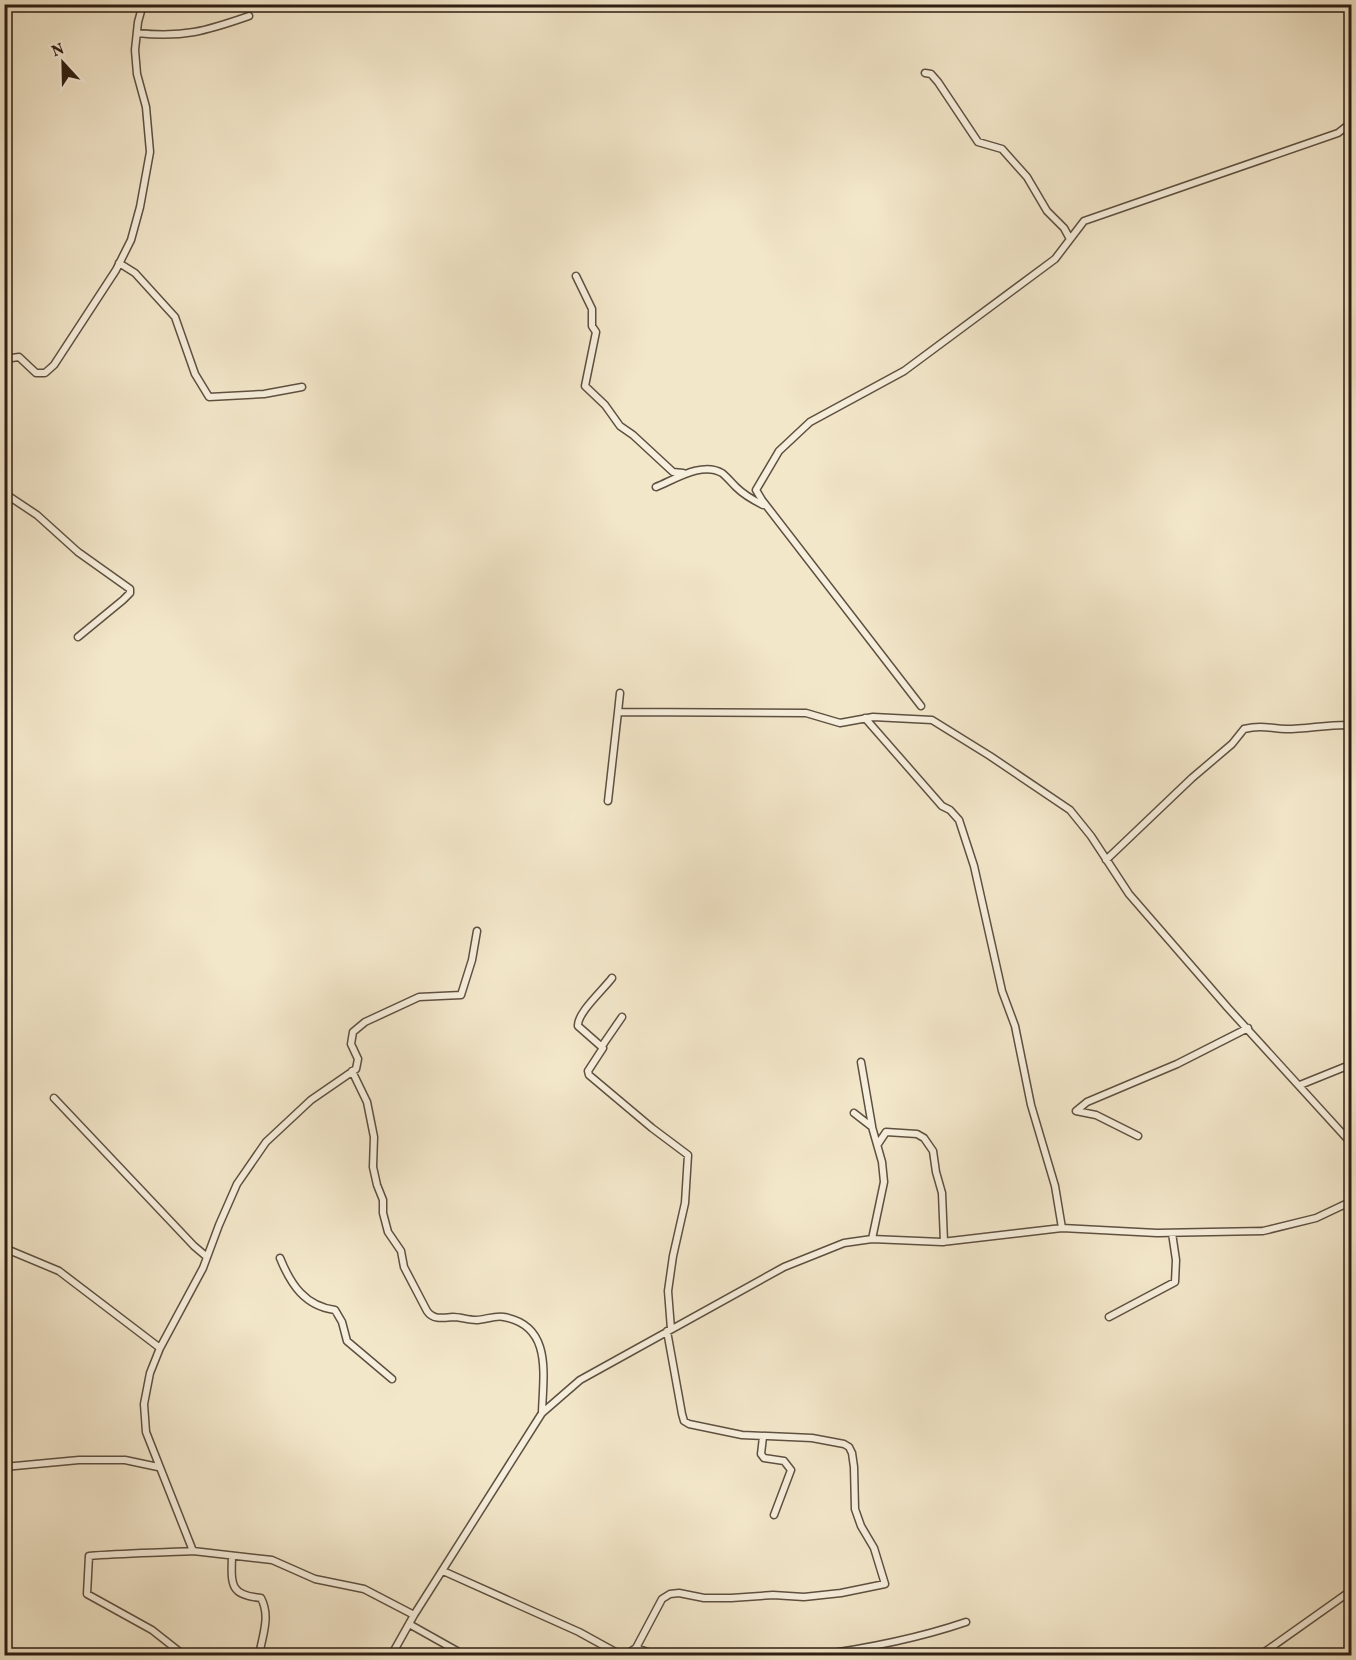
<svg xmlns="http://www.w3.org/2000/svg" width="1356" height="1660" viewBox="0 0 1356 1660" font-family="Vollkorn,serif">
	<rect width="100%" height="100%" fill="#f3e7ca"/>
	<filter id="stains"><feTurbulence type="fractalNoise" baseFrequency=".00333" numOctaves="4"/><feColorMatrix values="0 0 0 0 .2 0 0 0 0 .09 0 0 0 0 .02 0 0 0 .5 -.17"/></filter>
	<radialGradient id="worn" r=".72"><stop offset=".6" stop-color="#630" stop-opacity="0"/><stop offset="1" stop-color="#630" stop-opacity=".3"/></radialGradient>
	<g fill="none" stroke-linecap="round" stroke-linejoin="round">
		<g stroke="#5e5040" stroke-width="9">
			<path id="minor" d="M137,33c46,5 69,-2 112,-17
				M925,73l6,1 7,8 40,60 24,7 25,28 20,34 17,17 6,11
				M119,263l16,10 40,44 20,57 14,23 55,-3 38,-7
				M576,276l16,33v17l4,6 -11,54 20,19 15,21 13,9 40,37 10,1
				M4,359l15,-2 17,16h9l9,-8 62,-95 15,-30 9,-33 10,-55 -4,-45 -9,-33 -2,-24 3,-28 5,-18
				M656,487c18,-7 46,-26 66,-14 5,4 10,10 14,14 8,8 17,13 27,18v-1
				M4,493l33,22 41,37 52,37v4l-7,7 -45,37
				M620,693l-2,19 188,1 34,10 33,-6 59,3 58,36 80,54 21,26 38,58 99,114 124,136
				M921,706l-159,-206 -6,-10 23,-39 31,-29 94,-51 151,-112 29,-38 254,-88 14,-11
				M865,718l77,88 8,4 9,10 15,46 28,125 13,35 16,79 24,81 7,42
				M608,801l10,-89
				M1106,860l86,-82 40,-34 12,-15c17,-4 25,-1 42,0 22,0 43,-5 66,-4
				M612,978c-9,12 -35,35 -34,48l25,22 -15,23 1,4 63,53 36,27 -3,48 -12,53 -5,35 3,38
				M602,1046l20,-29
				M861,1062l11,64
				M352,1071l15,31 7,35 -1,30 4,18 6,15v13l5,19 13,19 3,16 23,44c6,9 16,7 26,6 7,0 15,3 23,3 9,0 19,-5 28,-3 49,9 39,58 38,96
				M1300,1085l52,-21
				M54,1098l140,148 13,11
				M854,1113l18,14 10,35 2,20 -12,57
				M1138,1136l-42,-21 -20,-4 11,-9 90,-38 71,-36
				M878,1144l8,-12 31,2 7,4 9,13 3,21 6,21 2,49
				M4,1248l55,23 101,77
				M280,1258c11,27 25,48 55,52l7,12 5,19 45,38
				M1109,1317l66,-35 1,-22 -4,-27
				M763,1437l-2,17 3,4 20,3 7,9 -17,45
				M4,1467l75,-7h46l33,7
				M232,1556c-1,29 -2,39 29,42 10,19 1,38 -2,58
				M443,1571l136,61 40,22 6,1 11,-7 26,-49 8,-5 9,-1 25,5h27l42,-3 31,2 37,-4 44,-9 -11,-36 -13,-22 -6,-17 -1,-42 -2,-14 -3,-6 -5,-3 -32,-6 -70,-3 -53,-11 -5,-3 -2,-7 -15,-83
				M414,1615l-50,-26 -49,-10 -43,-19 -79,-9 -47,-119 -2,-28 6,-31 10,-25 43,-80 16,-43 18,-41 29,-42 45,-42 45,-31 2,-10 -7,-15 2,-12 12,-10 54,-25 42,-2 11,-35 5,-29
				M409,1624l57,32
				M636,1648l23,8
				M185,1656l-33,-26 -65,-36 2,-38c35,-3 69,-3 104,-5
				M391,1656l23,-41 128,-202 38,-33 204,-113 60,-24 28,-4 70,3 120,-14 95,5 106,-2 53,-13 36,-17
				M811,1656c53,-7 105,-17 155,-34
				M1259,1656l93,-66"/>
		</g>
		<use href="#minor" stroke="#f7efdd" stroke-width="6"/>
	</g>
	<rect width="1356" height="1660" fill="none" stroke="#f3e7ca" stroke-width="24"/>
	<rect x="6" y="6" width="1344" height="1648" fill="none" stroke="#2d1d12" stroke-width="3"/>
	<rect x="12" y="12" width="1332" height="1636" fill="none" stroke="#2d1d12" stroke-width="1.5"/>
	<g transform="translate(63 63) rotate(338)" stroke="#f7efdd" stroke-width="4.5" paint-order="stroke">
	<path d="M0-4.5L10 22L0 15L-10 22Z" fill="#2d1d12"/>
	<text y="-9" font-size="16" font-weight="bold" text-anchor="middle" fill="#2d1d12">N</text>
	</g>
	<rect width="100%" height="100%" filter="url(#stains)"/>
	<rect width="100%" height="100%" fill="url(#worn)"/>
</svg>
